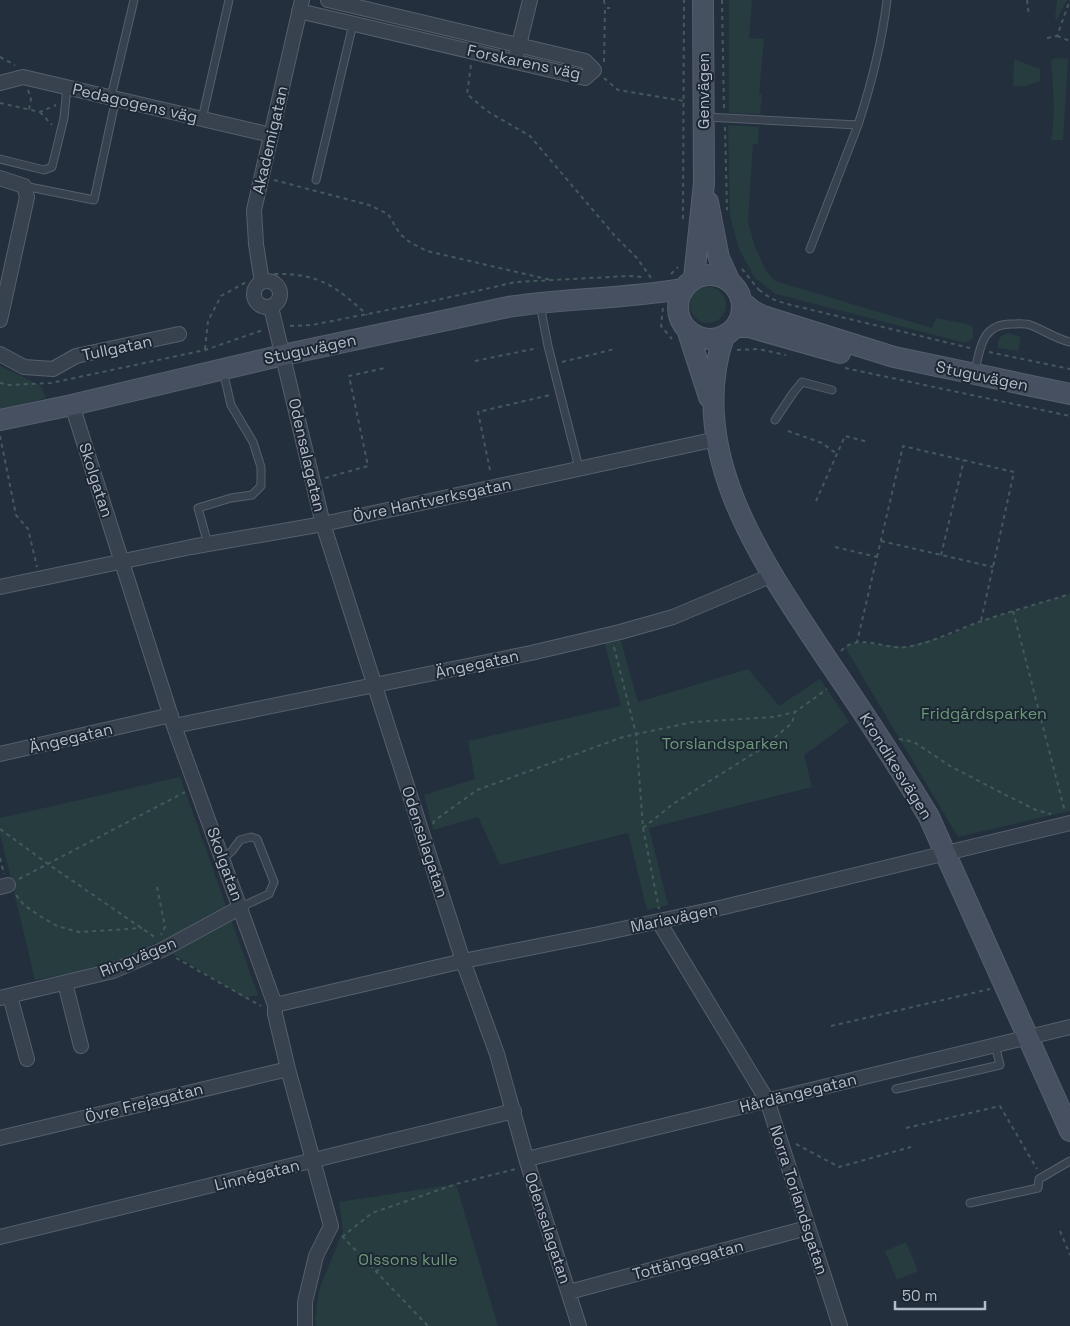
<svg xmlns="http://www.w3.org/2000/svg" width="1070" height="1326" viewBox="0 0 1070 1326" font-family="'Space Grotesk',sans-serif">
	<rect width="100%" height="100%" fill="#242f3e"/>
	<path fill="#263c3f" d="M729,0h23l-3,38 15,1 -5,55 3,1 -2,19 -31,-1z
		M1057,0h10l-10,19 -2,-1z
		M1055,58l13,1 -5,81h-12c5,-28 2,-51 0,-79z
		M1014,59l26,10v12l-14,5h-13z
		M728,125l31,2 -1,17h-5l-5,78 6,22 12,27 9,10 157,47 4,-10 35,7 2,4v9l-7,5 -190,-49 -21,-16 -16,-29 -9,-33z
		M690 305a18 18 0 1 1 36 0a18 18 0 1 1-36 0Z
		M1008,333l13,4 -3,14 -20,-3c-1,-9 2,-12 10,-15z
		M0,366l40,19 6,13 -46,12z
		M1070,594v217l-112,26 -113,-190 12,-5 48,5 44,-12 32,-14z
		M620,638l18,64 110,-33 31,37 41,-27 29,43 -45,33 8,32 -163,41 19,77 -21,5 -19,-77 -128,32 -22,-48 -45,13 -9,-35 51,-16 -7,-38 153,-35 -17,-65z
		M180,777l78,218 -13,3 -90,-55c-32,24 -82,29 -120,37l-35,-147v-15z
		M456,1184l42,142h-182l-1,-6 4,-30 24,-59 -4,-29z
		M906,1242l12,29 -21,9 -12,-29z"/>
	<g fill="none" stroke-linecap="round" stroke-linejoin="round">
		<g stroke="#565f6c" stroke-width="9">
			<path id="lane" d="M111,97l23,-97
				M706,117l152,8
				M202,119l27,-119
				M0,159l44,11 8,-3 12,-49 3,-31
				M316,180l37,-156
				M24,186l70,14 22,-102
				M810,249l48,-124c13,-40 24,-83 29,-125
				M540,305l8,41 31,122
				M975,371c5,-23 7,-47 36,-47 6,0 14,-1 19,1 14,5 26,14 40,17
				M775,420l18,-27 9,-11 30,8
				M208,544l-10,-36 33,-10 21,-3 9,-9v-19l-8,-25 -22,-37 -8,-34
				M223,859l9,-8 8,-11 11,-3 6,2 17,43 -5,12 -28,13
				M896,1089l104,-24 -5,-20
				M970,1203l68,-15 1,-9 31,-18"/>
		</g>
		<g stroke="#565f6c" stroke-width="16">
			<path id="street" d="M299,11l286,67 9,-8 -9,-9 -257,-61
				M517,53l13,-53
				M0,83l23,-6 248,58
				M0,178l24,8 3,11 -27,123
				M254 294a13 13 0 1 1 26 0a13 13 0 1 1-26 0Z
				M262,282l-6,-38 -2,-34 48,-210
				M271,307l52,217 140,437 34,93 31,111 51,161
				M0,354l24,13 29,2 23,-13 103,-22
				M72,405l102,321 101,279v9l13,55 43,157 -15,30 -11,46v24
				M0,587l191,-40 132,-23 394,-85
				M174,726l357,-73 89,-21 53,-15 90,-38 9,-5
				M0,754l171,-39
				M0,887l8,-2
				M659,922l108,178 73,226
				M65,983l16,63
				M10,996l17,63
				M0,998l113,-27 49,-21 79,-43
				M275,1005l188,-44 136,-27 125,-27 346,-84
				M0,1138l288,-69
				M527,1159l543,-132
				M0,1237l514,-126
				M569,1292l238,-64"/>
		</g>
		<g stroke="#565f6c" stroke-width="22">
			<path id="secondary" d="M708,202l11,56 10,22
				M678 307a32 32 0 1 1 64 0a32 32 0 1 1-64 0Z
				M694,278l10,-95 -1,-183
				M742,302l11,9 10,5 131,41 176,37
				M736,327h13l91,26
				M688,332l21,65
				M724,336c-41,120 44,234 107,329 34,50 67,100 98,152l141,314
				M0,420l72,-15 211,-50 225,-48c57,-9 116,-8 174,-18"/>
		</g>
		<path stroke="#44595c" stroke-width="2" stroke-dasharray="4 4" stroke-linecap="butt" d="M604,0l1,8
			M722,0l2,110
			M1027,0l2,16
			M1057,36l13,5
			M1047,38l10,-2 13,-36
			M0,57l15,8
			M604,62l1,-54h5
			M471,65l-4,29 20,17 43,25 85,100 22,22 14,20
			M604,78l14,12 66,11
			M28,90l3,9 -2,11
			M0,103l40,9 16,-7
			M40,112l12,13
			M725,127l2,83
			M274,180l95,25 19,9 12,20 11,9 16,8 124,29
			M683,219l1,-219
			M742,269l17,21 -1,4
			M274,274c44,-1 62,12 93,41
			M671,274l7,-7
			M759,290l13,9 15,5 183,44
			M663,308l-2,18 11,13
			M290,326l22,-1 116,-23 88,-20 112,-6 15,1
			M205,349l3,-28 13,-25 27,-15
			M737,350l21,-1 28,6
			M989,352l81,17
			M475,361l63,-13
			M562,362l53,-13
			M845,368l225,48
			M0,383l9,2 42,-2 154,-33 58,-20
			M788,431l34,12 15,11
			M0,436l16,79 12,14 9,38
			M490,470l-12,-58 72,-17
			M325,478l43,-12 -19,-90 36,-8
			M816,501l29,-65 23,6
			M881,541l112,26
			M835,547l42,10 -20,85
			M941,555l23,-95
			M877,557l26,-111 111,26 -33,149
			M1013,611l52,201
			M614,647l22,87 7,94 30,-24 88,-55 31,-26 3,-11
			M841,651c17,-19 44,-1 65,-4 27,-4 51,-18 76,-26 29,-10 59,-18 88,-27
			M899,739l15,3 36,24 50,26 36,18 15,4
			M433,824l1,-3 43,-31 146,-53 70,-15 81,-5 21,-5 32,-23
			M643,828l16,81
			M0,829l48,35 108,74
			M0,858l4,16
			M19,879l166,-87
			M157,887l8,40 -4,8
			M16,895l8,10 16,11 17,10 22,6 63,-4
			M176,958l85,48
			M831,1026l159,-37
			M906,1128l94,-22 37,63
			M796,1144l43,23 72,-20
			M1060,1231l10,24
			M342,1236l86,90
			M342,1237l30,-24 84,-29 60,-15
			M376,1272l16,-17"/>
		<use href="#lane" stroke="#38414e" stroke-width="7"/>
		<use href="#street" stroke="#38414e" stroke-width="14"/>
		<use href="#secondary" stroke="#465061" stroke-width="20"/>
	</g>
	<g text-anchor="middle" dominant-baseline="central" stroke-width="4" stroke-linejoin="round" paint-order="stroke">
		<g font-size="16" fill="#b4bcc9" stroke="#1d2633">
			<text transform="translate(524 62) rotate(12)">Forskarens väg</text>
			<text transform="translate(703 91) rotate(-90)">Genvägen</text>
			<text transform="translate(135 103) rotate(13)">Pedagogens väg</text>
			<text transform="translate(270 140) rotate(-77)">Akademigatan</text>
			<text transform="translate(117 348) rotate(-12)">Tullgatan</text>
			<text transform="translate(310 349) rotate(-12)">Stuguvägen</text>
			<text transform="translate(982 376) rotate(12)">Stuguvägen</text>
			<text transform="translate(307 455) rotate(77)">Odensalagatan</text>
			<text transform="translate(96 480) rotate(72)">Skolgatan</text>
			<text transform="translate(432 500) rotate(-12)">Övre Hantverksgatan</text>
			<text transform="translate(477 664) rotate(-12)">Ängegatan</text>
			<text transform="translate(71 738) rotate(-13)">Ängegatan</text>
			<text transform="translate(896 766) rotate(58)">Krondikesvägen</text>
			<text transform="translate(425 842) rotate(72)">Odensalagatan</text>
			<text transform="translate(225 864) rotate(70)">Skolgatan</text>
			<text transform="translate(674 918) rotate(-12)">Mariavägen</text>
			<text transform="translate(138 957) rotate(-22)">Ringvägen</text>
			<text transform="translate(798 1093) rotate(-14)">Hårdängegatan</text>
			<text transform="translate(144 1103) rotate(-14)">Övre Frejagatan</text>
			<text transform="translate(257 1175) rotate(-14)">Linnégatan</text>
			<text transform="translate(799 1200) rotate(72)">Norra Torlandsgatan</text>
			<text transform="translate(548 1228) rotate(72)">Odensalagatan</text>
			<text transform="translate(688 1260) rotate(-15)">Tottängegatan</text>
		</g>
		<g font-size="16" fill="#6b9a76" stroke="#1d2633">
			<text x="984" y="713">Fridgårdsparken</text>
			<text x="725" y="743">Torslandsparken</text>
			<text x="408" y="1259">Olssons kulle</text>
		</g>
	</g>
	<path d="M895 1301v8h90v-8" fill="none" stroke="#b4bcc9" stroke-width="2.5"/>
	<text x="902" y="1301" font-size="15" fill="#b4bcc9" stroke="#1d2633" stroke-width="4" paint-order="stroke">50 m</text>
</svg>
